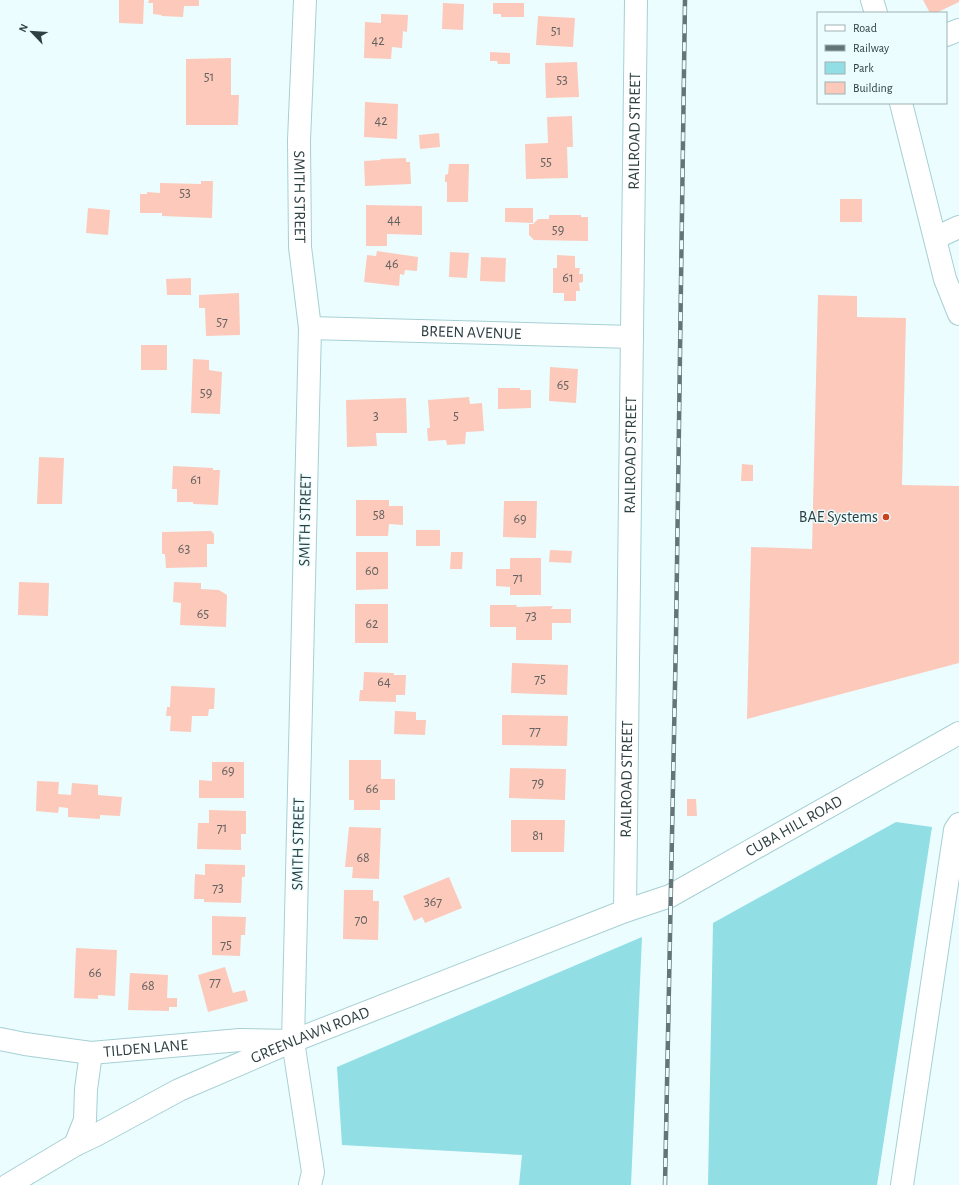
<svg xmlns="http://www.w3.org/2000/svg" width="959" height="1185" viewBox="0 0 959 1185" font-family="'Alegreya Sans',sans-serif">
	<rect width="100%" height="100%" fill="#ecfdff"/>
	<path fill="#91dee5" d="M896,822l36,5 -55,358h-169l5,-262z
		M642,937l-11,248h-112l3,-30 -180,-10 -5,-78z"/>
	<path fill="#fcc9bb" d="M119,0h25l-1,24 -24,-1z
		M149,0h50v6h-15l-1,11 -21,-1 -1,-1 -8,-1v-11h-5z
		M923,0h36v2l-23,11h-6z
		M443,3l21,1 -1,26 -21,-1z
		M493,3h31v14h-23v-3h-8z
		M381,14l27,1 -1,17 -4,-1 -1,17 -10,-1 -1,12 -27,-1 1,-36 16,1z
		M538,16l37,2 -2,29 -37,-2z
		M490,52l20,1v11h-12l-1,-3h-7z
		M231,58v37h8l-1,30h-52v-66z
		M577,62l2,35 -33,1 -1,-35z
		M365,102l33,2 -1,35 -33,-2z
		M572,116l1,31h-6l1,31 -42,1 -1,-35 23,-1 -1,-26z
		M439,133l1,14 -20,2 -1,-14z
		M406,158v4h4l1,22 -46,2 -1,-25 16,-1 1,-1z
		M449,164h20l-1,38h-21v-20h-2v-7l3,-1z
		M201,181h12l-1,37 -50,-2v-3h-22v-19h7v-2l13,1v-10l41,1z
		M840,199h22v23h-22z
		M366,205l56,1v29l-35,-1v12h-21z
		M88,208l22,2 -2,25 -22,-2z
		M505,208h28v15l-28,-1z
		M549,215h32v2h7v24l-54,-1 -5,-5v-11h4l5,-5h11z
		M377,251l41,6 -1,14 -12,-1 -1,5 -4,-1 -1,12 -35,-4 3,-27 9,1z
		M450,252l19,1 -2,25 -18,-1z
		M557,255l18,1v12h5l-1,6h4v8l-4,1 1,8h-4v10h-12v-8h-11v-25h4z
		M481,257l25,1 -1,24 -25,-1z
		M191,278v17h-24l-1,-16z
		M239,293l1,42 -34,1 -1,-28h-6v-13z
		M818,295l39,1v21l49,1 -4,167 57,1v177l-212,56 4,-172 61,2z
		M141,345h26v25h-26z
		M193,359l16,1v10l13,2 -2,42 -29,-1z
		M550,367l28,2 -2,34 -27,-2z
		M498,388h22v2h11v18l-33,1z
		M469,397l1,7 12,-1 2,28 -18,1 -1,12 -18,1 -1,-5 -18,1 -1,-13h3l-2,-28z
		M406,398l1,35h-31l1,13 -30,1 -1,-47z
		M39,457l25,1 -2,46h-25z
		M742,464l11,1v16h-12z
		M173,466l40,2v2h7l-2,35 -25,-1v-2h-16v-13h-5z
		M356,500h33v6h14v19l-14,-1 -1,12h-32z
		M504,501h33l-1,37 -33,-1z
		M416,530h24v16h-24z
		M211,531l3,3v10h-7v23l-41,1 -1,-14h-3v-22z
		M550,550l22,1 -1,12 -22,-1z
		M356,552h32v37l-32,1z
		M451,552h12l-1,17h-12z
		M510,558h31v37h-31v-8l-14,-1v-17h14z
		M19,582l30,1 -1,33 -30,-1z
		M174,582l27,1v6l18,1 8,5 -1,32 -46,-2 1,-22 -8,-1z
		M355,604h33v39h-33z
		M490,605h27l-1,2 37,-1 -2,3h20v14h-19v17h-36v-13h-26z
		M512,663l56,2 -1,30 -56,-2z
		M364,672l30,1v2h12l-1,20h-9v7l-37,-1 1,-11h3z
		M171,686l44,2 -1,21h-5l-1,7h-16l-1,16 -21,-1 1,-15h-5l1,-9h3z
		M395,711l21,1v8h10l-1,15 -31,-1z
		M502,715l66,1 -1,30 -65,-1z
		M349,760h32v19h14v21h-15v10h-26v-10h-5z
		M212,762h32v36h-45v-18l13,1z
		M510,768l56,1 -1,31 -56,-2z
		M37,781l22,1 -1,12 13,1 1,-12 26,2v10l24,2 -2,19 -20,-1v4l-32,-2v-9l-9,-1 -1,6 -22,-2z
		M687,799h9l1,17h-10z
		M209,810l37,1v23h-5v16l-44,-1 1,-26h11z
		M511,820h54l-1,32h-53z
		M349,827l32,1 -2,51 -27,-1 1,-11h-8z
		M205,864l40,1v12h-3l-1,26 -37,-1v-3h-10l1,-25 10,1z
		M449,877l13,31 -37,15 -3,-6 -8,4 -11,-25z
		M344,890h29v11h6l-1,39 -35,-1z
		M212,916l34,1 -1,18h-4l-1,21 -28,-1z
		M76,948l41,2 -2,46 -17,-1v4l-24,-1z
		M225,967l8,26 12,-3 3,11 -40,11 -10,-37z
		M130,973l38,2 -1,23h10v9h-8v4l-41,-1z"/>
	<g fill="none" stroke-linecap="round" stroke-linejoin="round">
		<g stroke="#a6d0d4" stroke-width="24">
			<g id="minor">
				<path id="s1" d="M305,0l-6,140 1,107 10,81 -17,713 20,131 -3,13"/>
				<path d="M872,0l4,13"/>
				<path d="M946,35l13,-5"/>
				<path d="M901,103l44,176 14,35"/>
				<path d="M935,238l24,-11"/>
				<path id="s2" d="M310,328l322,9"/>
				<path id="s3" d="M625,911l11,-911"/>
				<path id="s4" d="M0,1039l25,5 66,9 149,-13 53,1"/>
				<path d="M902,1185l53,-355 4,-6"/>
			</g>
		</g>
		<g stroke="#a6d0d4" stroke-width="24">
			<g id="major">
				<path d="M75,1145l10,-25 1,-31 5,-36"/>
				<path id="s5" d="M8,1185l67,-40 21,-10 83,-45 114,-49 332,-130 45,-15 289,-163"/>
			</g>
		</g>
		<use href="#minor" stroke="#fff" stroke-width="22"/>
		<use href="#major" stroke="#fff" stroke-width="22"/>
		<g stroke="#647577" stroke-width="4.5">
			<path id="rail" d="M665,1185l11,-549 9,-636"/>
		</g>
		<use href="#rail" stroke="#ecfdff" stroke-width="3" stroke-dasharray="9" stroke-linecap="butt"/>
	</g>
	<circle fill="#cc421f" stroke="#ecfdff" stroke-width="1.5" cx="886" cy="517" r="4"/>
	<g text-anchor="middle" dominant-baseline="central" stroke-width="3" stroke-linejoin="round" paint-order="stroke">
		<g font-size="14" fill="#626260">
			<text x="556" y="31">51</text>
			<text x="378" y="41">42</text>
			<text x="209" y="77">51</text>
			<text x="562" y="80">53</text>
			<text x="381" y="121">42</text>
			<text x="546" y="162">55</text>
			<text x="185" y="193">53</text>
			<text x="394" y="220">44</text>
			<text x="558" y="230">59</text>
			<text x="392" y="264">46</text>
			<text x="568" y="278">61</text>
			<text x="222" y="322">57</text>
			<text x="563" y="385">65</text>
			<text x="206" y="393">59</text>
			<text x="376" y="416">3</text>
			<text x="456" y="416">5</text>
			<text x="196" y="480">61</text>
			<text x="379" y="515">58</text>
			<text x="520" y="519">69</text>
			<text x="184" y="549">63</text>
			<text x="372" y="571">60</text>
			<text x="518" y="578">71</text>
			<text x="203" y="614">65</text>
			<text x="531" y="616">73</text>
			<text x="372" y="624">62</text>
			<text x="540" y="679">75</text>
			<text x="384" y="682">64</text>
			<text x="535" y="731">77</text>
			<text x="228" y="771">69</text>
			<text x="538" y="783">79</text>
			<text x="372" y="789">66</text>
			<text x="222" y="828">71</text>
			<text x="538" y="836">81</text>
			<text x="363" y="858">68</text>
			<text x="218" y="888">73</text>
			<text x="433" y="902">367</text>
			<text x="361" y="920">70</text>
			<text x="226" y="945">75</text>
			<text x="95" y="973">66</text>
			<text x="215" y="982">77</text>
			<text x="148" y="986">68</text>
		</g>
		<g font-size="16" fill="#2f4042" stroke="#ecfdff">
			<text stroke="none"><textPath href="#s3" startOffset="780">RAILROAD STREET</textPath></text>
			<text stroke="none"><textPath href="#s1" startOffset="197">SMITH STREET</textPath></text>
			<text stroke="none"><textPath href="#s2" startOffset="161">BREEN AVENUE</textPath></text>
			<text stroke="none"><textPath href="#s3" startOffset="456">RAILROAD STREET</textPath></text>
			<text transform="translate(305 520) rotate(-89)">SMITH STREET</text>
			<text stroke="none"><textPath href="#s3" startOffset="132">RAILROAD STREET</textPath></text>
			<text stroke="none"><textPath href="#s5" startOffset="866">CUBA HILL ROAD</textPath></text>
			<text transform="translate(298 844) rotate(-89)">SMITH STREET</text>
			<text stroke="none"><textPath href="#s5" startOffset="338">GREENLAWN ROAD</textPath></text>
			<text stroke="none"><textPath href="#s4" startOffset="147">TILDEN LANE</textPath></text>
		</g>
		<g font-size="16" fill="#2f4042" stroke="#ecfdff" text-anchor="end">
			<text x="878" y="517">BAE Systems</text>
		</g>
	</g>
	<rect x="817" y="12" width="130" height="92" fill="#ecfdff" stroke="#a0b1b3"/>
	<rect x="825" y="25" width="20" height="6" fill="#ffffff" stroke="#a0b1b3"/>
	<text x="853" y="32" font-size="12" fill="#2f4042">Road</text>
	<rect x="825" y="45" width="20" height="6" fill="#647577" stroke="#a0b1b3"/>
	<text x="853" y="52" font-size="12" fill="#2f4042">Railway</text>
	<rect x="825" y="62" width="20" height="12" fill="#91dee5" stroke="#a0b1b3"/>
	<text x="853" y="72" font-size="12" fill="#2f4042">Park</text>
	<rect x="825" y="82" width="20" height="12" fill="#fcc9bb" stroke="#a0b1b3"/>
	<text x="853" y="92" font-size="12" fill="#2f4042">Building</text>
	<g transform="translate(32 32) rotate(295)" stroke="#ecfdff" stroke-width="3" paint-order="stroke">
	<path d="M0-3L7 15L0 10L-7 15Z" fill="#2f4042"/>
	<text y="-6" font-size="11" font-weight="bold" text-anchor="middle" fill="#2f4042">N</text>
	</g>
</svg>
